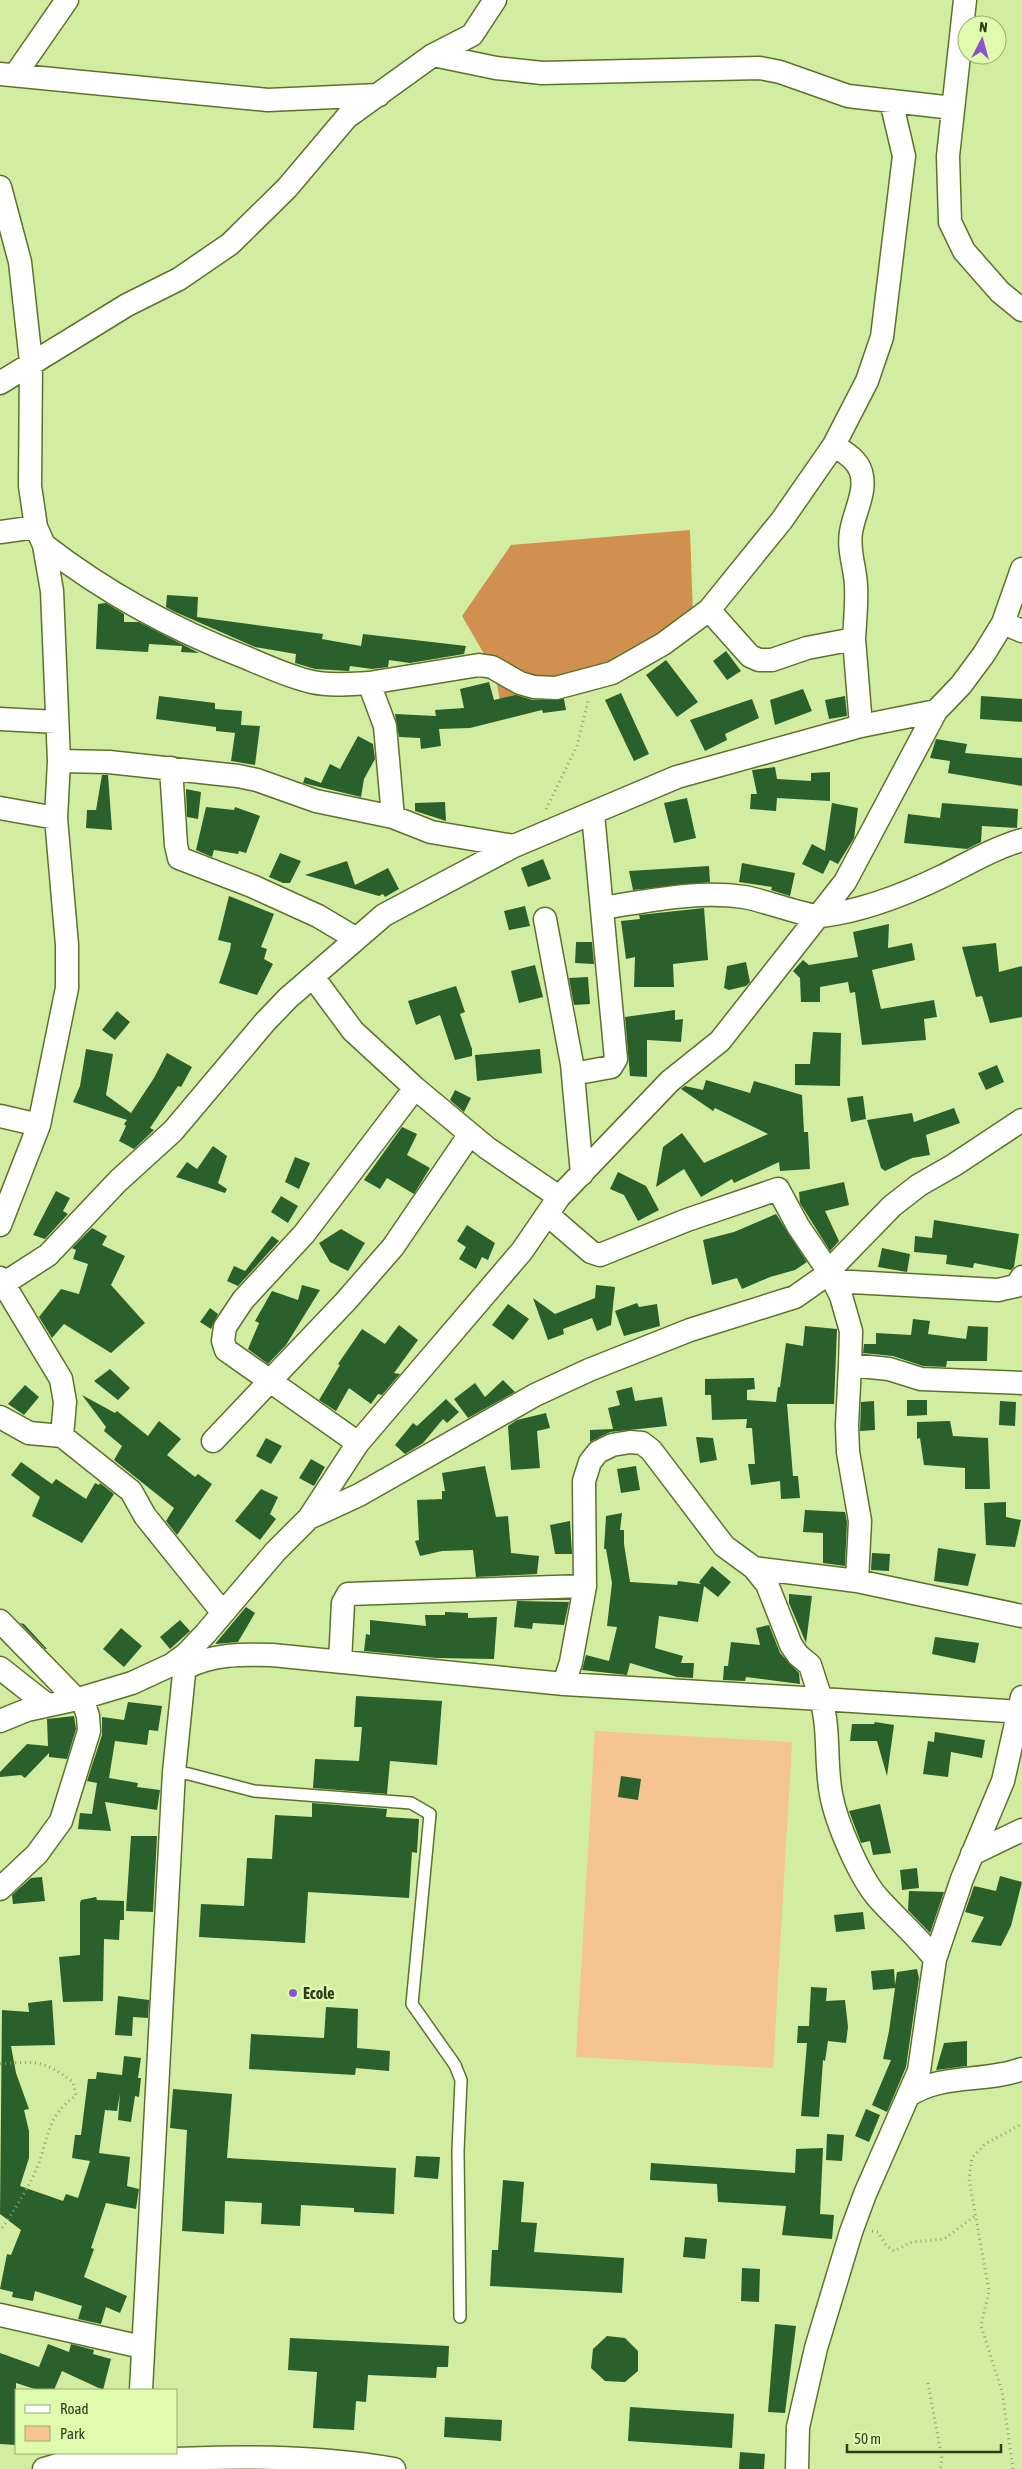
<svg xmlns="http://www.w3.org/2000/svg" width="1022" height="2469" viewBox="0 0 1022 2469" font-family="'Asap Condensed',sans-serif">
	<rect width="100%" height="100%" fill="#d2eda1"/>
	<path fill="#f6c393" d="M595,1731l197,11 -19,326 -197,-11z"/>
	<path fill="#d19050" d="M690,530l3,85 -101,70 -92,15 -6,-29 -32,-55 49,-71z"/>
	<path fill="#29602b" d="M167,595l31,2 -1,20 126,17 -1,5 39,7 2,-12 103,12 -2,8 -54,9 -21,-3 -1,7 -16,2 -22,-3 -1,5 -34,-2 -20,-6 1,-9 -41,-7 -82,-36 -7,-4z
		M106,603l18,11v8h15l60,31 -18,-1 1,-6 -33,-2 -1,8 -52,-3 2,-45z
		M726,651l15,20 -14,9 -14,-19z
		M666,660l32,42 -21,15 -31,-42z
		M489,682l5,18 22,-5 17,5 31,-1 2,11 -23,3 -1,-3 -72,18 -31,1 2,17 -20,3 -1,-11 -21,-1 -4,-23 41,2 -1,-6 29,-2 -4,-19z
		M803,689l9,22 -37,14 -5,-25z
		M621,693l28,61 -15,7 -29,-61z
		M159,696l56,7v6l27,2 -1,14 19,1 -5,39 -24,-4 4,-28 -19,-2v-4l-60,-8z
		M845,696l2,20 -18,3 -4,-19z
		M981,696l41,3v23l-42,-3z
		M752,699l7,19 -34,16 2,6 -22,11 -15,-31z
		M358,736l15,8 2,15 -11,20 -3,18 -58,-14 2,-6 16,6 9,-19 10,5z
		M936,739l31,5 -2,9 57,5v28l-74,-13 2,-12 -20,-3z
		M775,767l2,12 34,2v-8l19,-1v29l-53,-3 -1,13 -26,-2 1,-15h6l-5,-24z
		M102,775h6l4,55 -26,-2 1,-18h9z
		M186,789l15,3 -3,27 -11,-2z
		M687,798l9,40 -22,5 -10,-40z
		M445,802l1,19 -31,-10v-8z
		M832,803l26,5 -4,30 -16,26 -8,-4 -7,14 -21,-10 10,-20 13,7z
		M942,803l76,6 -1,19 -35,-2 -1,16 -14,7 -63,-6 4,-29 32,4z
		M206,807l28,3 1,-3 25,9 -14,37 -7,-2 -1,3 -24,-4 -2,7 -16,-7z
		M280,853l21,8 -11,22h-7l-14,-6z
		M543,859l8,20 -23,8 -7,-19z
		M347,861l8,24 33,-17 11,21 -14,8 -2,-3 -4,2 -74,-21z
		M742,863l53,10 -5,23 -19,-6 1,-3 -33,-5z
		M709,866l1,16 -77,8 -4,-19z
		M229,896l45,18 -13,33 6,2 -3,10 9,5 -16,31 -38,-12 11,-33 1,-7 -13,-3z
		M525,906l5,20 -21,4 -5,-19z
		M704,908l4,52 -35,4 1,23h-40l1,-30 -9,2 -5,-38 19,-2 -1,-4z
		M889,924l-1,24 24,-5 3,17 -43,10 9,39 53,-9 3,17 -13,2 2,21 -64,5 -7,-53 -5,1 -2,-11 -28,5v15h-19l-1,-24 -7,-7 10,-11 6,5 49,-8 -5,-25z
		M576,942h16l2,22 -19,-1z
		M996,943l3,29 23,-6v51l-32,6 -8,-27 -6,1 -14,-50z
		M746,962l4,20 -4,4 -17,4 -5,-2 3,-22z
		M535,965l8,32 -24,6 -8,-32z
		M588,977l2,27 -16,1 -5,-27z
		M456,986l9,26 -5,2 12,35v7l-17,4 -15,-45 -24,10 -8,-24z
		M675,1010v10l8,-1 -2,23 -34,-2v37l-17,-1 -5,-59z
		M117,1011l13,11 -15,18 -13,-10z
		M813,1032l28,1 -1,53 -45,-1v-21h15z
		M86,1049l27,5 -7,41 25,18 23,-35 13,-25 25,14 -11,20 -3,-1 -28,42 4,2 -20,19 -15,-8 7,-15 -2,-2 3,-4 -54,-18 7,-16z
		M540,1049l2,24 -65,8 -2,-26z
		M997,1065l7,17 -18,8 -8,-17z
		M706,1080l44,13 4,-12 48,14 2,37h4l2,37 -30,2 -1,-9 -45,21 -2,-4 -31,18 -17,-28 -28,18 7,-40 19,-14 22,30 64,-29 -53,-26 -2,3 -32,-22 4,-3 18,4z
		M455,1090l16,8 -7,14 -14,-12z
		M863,1096l3,23 -15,3 -4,-24z
		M954,1108l6,15 -34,12 4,20 -18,3 -27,13 -4,-3 -14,-48 45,-7 2,9z
		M402,1127l15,7 -10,21 23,13 -16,26 -27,-16 -7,11 -16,-9z
		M213,1146l14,10 -9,27 9,6 -2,4 -49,-16 11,-15 10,7z
		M295,1157l15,6 -11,26 -14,-7z
		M618,1172l28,14 13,24 -21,11 -14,-26 -14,-6z
		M844,1182l5,23 -24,6 14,30 -9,10 -30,-48 -1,-11z
		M56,1191l14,7 -7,13 5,3 -23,25 -12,-4z
		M281,1196l17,10 -10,17 -17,-11z
		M776,1214l31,48 -12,8 -25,7 -28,12 -5,-11 -25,7 -9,-45 31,-8z
		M934,1220l85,14 -5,33 -3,3 -37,-7 -1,5 -27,-4 1,-9 -33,-3 1,-16 17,2z
		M467,1225l28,18 -7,17 -6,-3 -6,12 -17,-10 7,-12 -9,-6z
		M92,1228l15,8 -5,9 23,11 -14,29 34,38 -34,30 -47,-29 -12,14 -13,-21 22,-28 18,5 9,-30 -15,-5 3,-9 -4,-2z
		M341,1229l24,14 -17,28 -18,-9 -11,-19z
		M272,1236l7,5 -41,45 -11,-5 7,-15 11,5z
		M882,1248l28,6 -3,18 -29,-5z
		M302,1285l18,5 -34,55 -18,19 -20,-15 11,-26 -4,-2 17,-30 26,9z
		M596,1285l19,2 -4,38 -14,6 -5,-13 -29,11 1,5 -16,6 -15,-42 22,16 40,-16z
		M637,1303l2,4 18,-3 3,22 -36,10 -9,-25z
		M508,1304l21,15 -16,21 -21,-15z
		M210,1308l8,6 -7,15 -11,-7z
		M913,1319l17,2 -2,13 38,5 2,-13 20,1 -1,34h-40l-1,6 -23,-1 -30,-10 -30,-3 1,-9h12v-11l35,2z
		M399,1325l19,15 -24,33 6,1 -18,21 -4,-1 -7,10 -22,-16 -13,23 -17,-11 21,-35 -2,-1 24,-35 23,15z
		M805,1326l32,3 -3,75h-47l6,72h5l2,22 -19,1 -1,-18 -29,4 -3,-21h7l-3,-36h-6l1,-9 -35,1 -1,-25h-6v-16l49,-1 1,11 -8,1v10l29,2 2,-15h2l6,-44 17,3z
		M110,1369l20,19 -12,12 -24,-19z
		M503,1380l12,12 -47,26 -14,-19 21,-16 10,14z
		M25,1385l14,12 -15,18 -16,-11z
		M632,1387l3,14 27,-4 5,29 -57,6 -20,10v-12l23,-1 -5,-21 12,-3 -4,-14z
		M82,1395l33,18 2,-2 31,25 11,-15 22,18 -14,16 28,22 3,-3 14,10 -35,51 -11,-14 8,-13 -60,-48 8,-14 -18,-15 2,-4z
		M446,1399l13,13 -12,11 -4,-4 -20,24 -18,11 -10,-9 18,-22 4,3z
		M907,1400h20v15l-20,1z
		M874,1401l1,29 -15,1 1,-29z
		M1000,1401l16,1 -1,24 -16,-1z
		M546,1413l4,15 -13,3 3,37 -29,2 -3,-44 9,-6z
		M950,1421l3,15 35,2 2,51h-25v-21l-41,-3 -4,-27 -3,1v-17z
		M696,1437l17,1 4,22 -17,3z
		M266,1438l16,8 -11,18 -15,-8z
		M311,1459l14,8 -11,19 -15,-8z
		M21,1462l31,22 4,-5 30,20 9,-16 4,2 1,-2 14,11 -32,49 -50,-27 8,-19 -29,-22z
		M485,1466l11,51 12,-1 3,37 28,3 -2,18 -61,3 -3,-27 -31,1 -22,5 -5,-15 4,-1 -2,-40 25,-1v-8h3l-3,-18z
		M636,1466l4,24 -19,3 -4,-24z
		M261,1489l17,8 -8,17 6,5 -16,21 -25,-19z
		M1006,1502v15l15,3 -6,27 -29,-2 -2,-42z
		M805,1510l40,2 2,10 -2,44 -22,-3v-30l-20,-1z
		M622,1513l-2,17h4v14l6,38 47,3 1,-4 23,3 -2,-2 13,-16 19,16 -13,15 -14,-11 -6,36 -39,-6 -4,32 28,8 -2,7h13l-1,15 -16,-1 -47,-14 -3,12 -45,-5 4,-15 23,6 8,-34 -10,-1 5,-43 -6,-34h-2l2,-33z
		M570,1521l2,33h-17l-5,-29z
		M938,1548l38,6 -8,32 -34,-5z
		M872,1553l18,1 -1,17 -18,-1z
		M789,1594l23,2 -6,47 -17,-40z
		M517,1601l52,1 -5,23 -31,-2 -1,6 -18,-2z
		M246,1607l9,6 -17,29 -23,2z
		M445,1612l23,1v5l29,-1 -3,42 -57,-1 -73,-7 2,-17 4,1v-15l56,6 -1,-11h20z
		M180,1620l10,11 -20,18 -10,-12z
		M20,1623l4,1 23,25h-2z
		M769,1625l11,28 19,20 1,11 -54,-7 -1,4 -22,-1 1,-14h4l3,-24 29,3 -4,-17z
		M121,1628l21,18 -18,21 -21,-18z
		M935,1637l44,6 -4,20 -43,-9z
		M356,1696l86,5 -5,64 -47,-4 -3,33 -74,-6 2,-29 44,2 3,-34h-8z
		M128,1702l34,4 -4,25 -9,-1 -2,15 -32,-4 -6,37 29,5 -1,4 23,3 -3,20 -52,-8 6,29 -33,-2 2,-16 12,1 5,-31 -10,-2 15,-46v-18l22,3z
		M74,1716l2,13 -9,30 -18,-2v-4l-24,25 -4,-3 -21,2v-5l27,-28 21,2 -1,-27z
		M875,1722l19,3 -7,51 -10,-35h-27l2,-17h22z
		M935,1732l50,8 -3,18 -31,-6 -3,25 -25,-3 5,-33 6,1z
		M621,1776l20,3 -3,21 -20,-3z
		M312,1803l75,6 -1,8 33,2 -2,34 -5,-1 -3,46 -101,-6 -3,51 -106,-6 2,-33 43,2 3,-48 25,1 3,-44 37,2z
		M880,1804l11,49 -18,2 -3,-14 -9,2 -12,-32z
		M131,1836h26l-4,76 -27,-1z
		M917,1868l2,20 -17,2 -2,-20z
		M1000,1876l22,6 -11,44 -10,20 -30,-4 13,-25 -19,-5 9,-26 22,5z
		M42,1877l3,24 -32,3 -1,-9 19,-17z
		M909,1891l35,1 -14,41 -22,-23z
		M96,1897l1,3 27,1v19h-4l-1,20 -15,-1 -1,62 -40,1 -4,-45 21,-2v-52l1,-3z
		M863,1912l2,17 -29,3 -2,-17z
		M894,1969l1,16 2,-13 20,-3 2,9 -13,89 -19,45 -15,-7 19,-45 -8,-1 6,-28 6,-43 -22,2 -2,-19z
		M811,1987l16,1 -1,13 19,-1 3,27 -2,16 -18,-2 -3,20 -2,-1 -4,57 -18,-1 6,-73h-10l1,-17h11z
		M118,1996l31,4 -1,18 -15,-1 -1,19 -17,-1z
		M52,2000l3,45 -44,1 5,27 13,36 -5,1 5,21v27l-9,28 43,15 3,-7 12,4 12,-37 -18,-3 3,-23h6l7,-56h8l1,-7 25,3 2,-19 17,2 -3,20h3l-2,19 -4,-1 -4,26 -13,-2 2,-26 -3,17 -12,-1 -6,43 31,4 -3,29 12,3 -3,20 -30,-6 -15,45 3,1 -10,28 43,19 -7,17 -14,-6 -5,17 -23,-5 4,-13 -47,-15 -2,10 -21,-4 1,-5 -13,-3 7,-35 4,1 10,-25 -21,-16 2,-204 27,2 -1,-9z
		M326,2007l32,2 -1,39 33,3 -1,20 -33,-3 -1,7 -106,-6 2,-35 73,4z
		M967,2041v25l-31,4 8,-27z
		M173,2089l59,5 -5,64 169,10 -2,46 -40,-2v-4l-53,-3 -1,21 -39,-2 1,-21 -37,-2 -1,33 -42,-3 5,-101 -17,-2z
		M866,2109l14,6 -11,27 -14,-6z
		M827,2134l17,1 -2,26 -16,-1z
		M823,2148l-3,66 14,1 -2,24 -50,-4 4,-29 -68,-4 -1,-18 -67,-4 1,-17 144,10 1,-24z
		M416,2156l24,1 -2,22 -24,-2z
		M503,2180l21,2 -3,40 16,1 -3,29 90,6 -2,35 -132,-7 2,-36h6z
		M685,2237l22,2 -2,20 -22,-2z
		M742,2268l18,1 -1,33 -18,-1z
		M775,2324l21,2 -11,87 -17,-1z
		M607,2336l18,2 13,13v20l-13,11 -20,-1 -14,-13 2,-19z
		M290,2338l159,8 -1,21h-11l-1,11 -68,-3 -2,27 -10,-1 -2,29 -41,-2 4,-56 -29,-2z
		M48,2344l21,8 2,-8 23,6 -1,4 18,5 -8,31 -41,-19 -8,19h-16l-22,-7v62l-16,-1v-91l39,14z
		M630,2407l104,7 -2,34 -104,-7z
		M445,2417l57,3 -1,21 -57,-4z
		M740,2452l25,2 -1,15h-25z"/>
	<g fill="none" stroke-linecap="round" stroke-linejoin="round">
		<g stroke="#5c722a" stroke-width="14">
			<path id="lane" d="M174,1772l15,2 65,17 157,12 19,11 -18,190 43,61 6,15 -3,71 2,166"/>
		</g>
		<g stroke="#5c722a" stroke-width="25">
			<path id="street" d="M965,0l-17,156 2,66 14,29 36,41 22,18
				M433,55l63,13 46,5 218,-5 20,4 68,24 105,12
				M0,74l268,26 111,-5
				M15,75l52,-75
				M0,187l20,75 11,100 -1,124 6,41 8,18 8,46 7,170 -3,57 11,127v43l-28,137 -39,100
				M0,383l127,-78 52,-26 51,-35 57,-56 60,-71 86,-62 39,-20 23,-35
				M0,532l36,-5
				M44,545c62,48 130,85 203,113 21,9 43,19 65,24 19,4 38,2 57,1l16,43 8,91
				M709,610l41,46 9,4h13l35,-12 47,-9c1,-18 3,-36 2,-54 -1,-19 -8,-34 -5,-53 3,-20 16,-40 10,-60 -4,-13 -17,-20 -27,-27
				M1003,623l19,8
				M854,639l7,87
				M369,683l110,-18 13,2 28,16 14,4 22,1 56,-15 51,-29 46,-34 73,-90 52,-75 33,-64 15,-44 22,-181 -13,-55
				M0,719l57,3
				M59,761l50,1 129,14 19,4 59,21 77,16 38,15 83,14
				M171,768l5,77 3,13 73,28 66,30 37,22
				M0,808l56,10
				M602,908c47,-7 94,-18 142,-11 19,3 63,20 77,19 42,-5 85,-22 122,-40 26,-13 51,-28 79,-36
				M545,919l27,145 10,110
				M313,977l40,54 62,57 72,60 72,49
				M573,1074l38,-7 5,-8 -23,-245
				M0,1116l39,9
				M548,1215l43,37 9,3 87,-35 91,-31 20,37 31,46 12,24 10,35 -1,34 39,4 32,10 101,4
				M0,1278l61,101 4,23 -3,34
				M833,1281l165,9 18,-4 6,-9
				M0,1286l48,-31 70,-74 55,-50 92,-109 23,-24 96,-83 130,-69 163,-69 184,-51 75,-15
				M850,1365l-3,60 1,27 12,69 -3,60
				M0,1417l29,16 33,3 69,55 14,25 78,97
				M213,1441l133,-140 47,-54 77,-113
				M358,1443l-132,-93 -3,-9 2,-14 18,-27 61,-66 111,-146
				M309,1518l50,-23 176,-100 54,-25 101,-40 105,-33 27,-19 70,-72 27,-21 35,-20 68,-45
				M754,1568l103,13 165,35
				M585,1586l-1,-105 6,-19 8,-10 14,-7 18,-3 12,1 9,7 73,96 30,22 13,16 24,61 7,10 12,10 11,34 201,13
				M0,1621l76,78
				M340,1662l3,-59 5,-9 237,-8 -14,76 -7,22
				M0,1668l47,37
				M185,1668c28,-14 56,-14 87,-13l292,29 257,15c9,31 4,63 10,95 5,28 28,82 47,104 19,21 40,39 57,61
				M0,1721l27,-11 55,-12 50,-15 39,-18 15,-11 20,-21 69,-81 34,-34 49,-75 164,-192 37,-54 111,-116 50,-40 125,-159 91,-171 25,-26 23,-31 19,-31 19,-54
				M972,1854l50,-24
				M0,1889l37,-35 24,-33 28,-90 -1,-15 -6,-18
				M908,2096c33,-23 77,-13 114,-27
				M0,2315l142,32
				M141,2390l33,-618 12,-118
				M44,2469l17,-5c111,-5 223,-14 333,5
				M797,2469l1,-42 18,-79 35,-116 14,-38 54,-123 16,-112 27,-80 41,-98 19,-84"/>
		</g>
		<path stroke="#8ea369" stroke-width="3" stroke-dasharray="1 4" stroke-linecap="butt" d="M546,809l31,-63 11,-45
			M0,2064c37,-3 43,-4 73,18l3,14c-30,19 -27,43 -39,72 -10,22 -23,43 -37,63
			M872,2231l6,1 8,13 8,6 18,-9 32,-3 31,-23
			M928,2383l14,76 -2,10
			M1013,2469l-11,-78 -21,-65 8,-35 -20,-112 3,-21 13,-14 37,-20"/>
		<use href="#lane" stroke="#fff" stroke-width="11"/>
		<use href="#street" stroke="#fff" stroke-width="22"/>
	</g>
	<circle fill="#8e52c9" stroke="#dffbae" stroke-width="2" cx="293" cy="1993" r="5"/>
	<g text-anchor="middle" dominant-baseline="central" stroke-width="5" stroke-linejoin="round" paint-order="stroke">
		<g font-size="16" font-weight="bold" fill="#2f3a1b" stroke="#dffbae" text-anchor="start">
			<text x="303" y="1993">Ecole</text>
		</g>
	</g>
	<rect x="15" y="2389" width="162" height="65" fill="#dffbae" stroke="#99ae73"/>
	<rect x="25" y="2405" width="25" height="8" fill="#ffffff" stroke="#99ae73"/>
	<text x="60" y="2414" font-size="15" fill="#2f3a1b">Road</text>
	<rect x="25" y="2426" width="25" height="15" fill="#f6c393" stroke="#99ae73"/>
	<text x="60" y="2439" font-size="15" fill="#2f3a1b">Park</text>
	<g transform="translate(982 40) rotate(6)"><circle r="24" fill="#dffbae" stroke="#99ae73"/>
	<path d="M0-4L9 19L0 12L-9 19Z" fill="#8e52c9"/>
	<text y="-8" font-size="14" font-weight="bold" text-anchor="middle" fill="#2f3a1b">N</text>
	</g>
	<path d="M847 2444v8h154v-8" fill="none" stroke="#2f3a1b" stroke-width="2.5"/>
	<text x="854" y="2444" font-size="15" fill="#2f3a1b" stroke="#dffbae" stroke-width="4" paint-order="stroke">50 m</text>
</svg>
